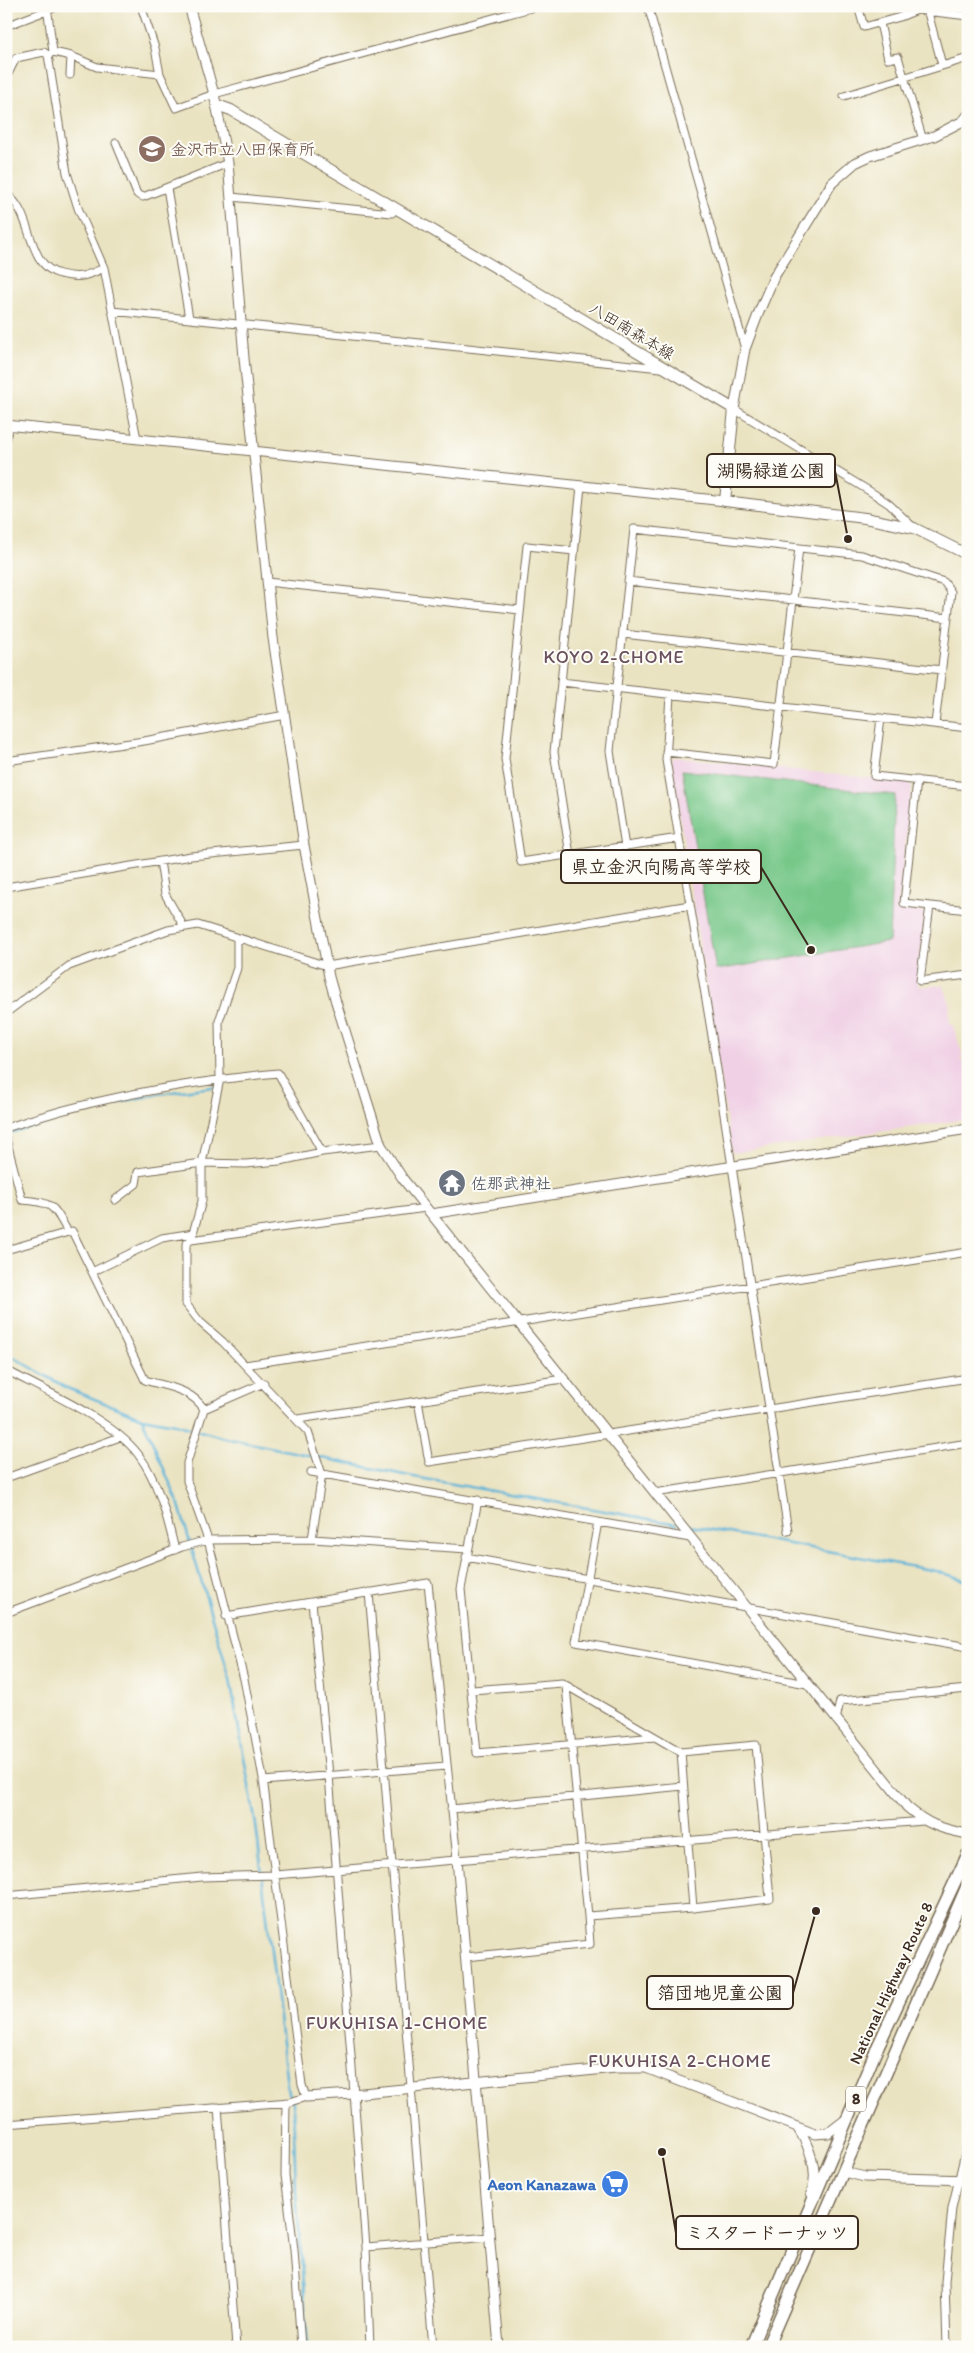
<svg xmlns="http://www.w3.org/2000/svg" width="974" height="2353" viewBox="0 0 974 2353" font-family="Itim,'Klee One',sans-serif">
	<rect width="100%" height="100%" fill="#fdfcf7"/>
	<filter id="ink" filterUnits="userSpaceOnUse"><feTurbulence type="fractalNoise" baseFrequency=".02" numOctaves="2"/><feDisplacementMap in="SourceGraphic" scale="10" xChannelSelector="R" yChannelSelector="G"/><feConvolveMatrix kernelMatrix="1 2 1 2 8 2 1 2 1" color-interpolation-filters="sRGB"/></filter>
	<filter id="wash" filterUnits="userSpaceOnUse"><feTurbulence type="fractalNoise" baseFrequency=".0096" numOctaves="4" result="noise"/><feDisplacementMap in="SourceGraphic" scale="20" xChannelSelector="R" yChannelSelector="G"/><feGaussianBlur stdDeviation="1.12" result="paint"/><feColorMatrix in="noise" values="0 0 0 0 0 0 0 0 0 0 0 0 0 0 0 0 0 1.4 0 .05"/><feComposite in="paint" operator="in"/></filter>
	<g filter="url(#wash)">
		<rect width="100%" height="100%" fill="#eae3c1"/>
		<path fill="#f0d0e5" d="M674,757l234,25 4,4 -14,123 25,3 3,5 -9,65 3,5 23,-2 7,18 -1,18 4,5 10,30 -3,1 8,15v47l-236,34 -61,-392z"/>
		<path fill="#76c788" stroke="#587853" d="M682,770l213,25 -6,147 -173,28z"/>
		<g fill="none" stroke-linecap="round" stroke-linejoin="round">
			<path stroke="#5bb3d8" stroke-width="2.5" d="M6,1134l86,-26 66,-14 55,-7
				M6,1353l61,35 75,30 33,6 50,14 189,39 263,47
				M142,1418l36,84 52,177 26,146 32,268 5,9 3,91 12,154
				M685,1525l251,46 32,10"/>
		</g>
	</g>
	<g filter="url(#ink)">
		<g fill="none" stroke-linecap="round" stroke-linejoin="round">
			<g stroke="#786b57" stroke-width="9">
				<path id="minor" d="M47,6l6,46 -5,3 19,118 11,35 26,60 33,171
					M141,6l14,42 5,26
					M648,6l97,343
					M858,6l6,21 36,-10 17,-7 51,6
					M927,9l15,56
					M880,23l8,36 10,-2 25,83
					M6,26l53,-20
					M53,52l18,4 26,11 63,7 16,34 38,-14 324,-88
					M70,75l1,-19
					M6,78l10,-20 28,-6 4,3
					M844,96l124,-38
					M116,143l21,51 6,3 85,-34
					M167,188l22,130
					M6,194c28,18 19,71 54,80 20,5 26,2 44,-6
					M231,197l161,16 4,-5
					M112,311l549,57
					M734,409l137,83 18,12 24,23
					M6,420l3,6 -3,13
					M574,551l-47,-5 -22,213 16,103 158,-24
					M628,581l320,37
					M267,582l253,28
					M623,634l319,36
					M561,682l407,46
					M670,695l-4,65 45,270 77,501
					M881,718l-7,58 94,10
					M666,752l108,12 25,-216
					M6,761l138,-20 141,-26
					M917,780l-13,123 64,7
					M625,847l-15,-96 24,-222 228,26 82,27 7,10 -16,132
					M570,855l-16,-103 27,-266
					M160,861l5,33 19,33
					M6,887l185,-31 113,-11
					M930,906l-10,75 48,-6
					M237,938v30l-18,53 1,58 -18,84v38l-11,39 -5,4v60l14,18 23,20 85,90 14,42 -10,65
					M6,1013l63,-47 99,-36 30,-5 129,41 363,-61
					M6,1128c88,-31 180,-46 272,-55l44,79 59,-7
					M6,1139l16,61c32,2 31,6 46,32
					M115,1200l21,-16 2,-12 64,-9 44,1 34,-3 42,-9
					M191,1240l235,-32
					M6,1250l66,-19 73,149c21,7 45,8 59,29l-17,54v18l21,59 36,139 19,99 12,97 648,-54
					M92,1272l70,-34 32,-5
					M245,1365l723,-113
					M6,1370c39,21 106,50 132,84 21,28 29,63 37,96
					M563,1379l-145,22 11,61 539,-84
					M204,1409l60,-26
					M298,1419l120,-18
					M311,1472l379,66
					M6,1478l114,-41
					M655,1493l313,-50
					M478,1500l-17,89 16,164 178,-16
					M598,1522l-22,120 231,42
					M466,1557l502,90
					M369,1592l64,755
					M312,1602l17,173 37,472 4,100
					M6,1613l176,-66 26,-7 104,-1 156,10
					M226,1616l202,-33 29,276
					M566,1686l22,230
					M836,1720l4,-19 128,-12
					M681,1752l75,-7 14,154 -77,9
					M263,1781l183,-15
					M451,1809l232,-23
					M6,1896l196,-19 73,-2 27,210 4,12 -16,5 -284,22
					M466,1957l124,-13 -2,-28 105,-8 -12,-156 -119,-69 -90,7
					M286,2102l-1,73 9,75 7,97
					M218,2107l18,240
					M366,2247l124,-10
					M947,2347l-2,-65 7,-74 16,-68"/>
			</g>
			<g stroke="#786b57" stroke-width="11">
				<path id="tertiary" d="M189,6l25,88 14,69 16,195 29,280 31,207 25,132 7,25 45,143 22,34 504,628c21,18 34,22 61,27
					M734,409l11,-60 14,-37 15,-35 58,-94 23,-20 15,-7 64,-20 29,-15 5,-6
					M6,425l719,76
					M431,1214l537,-85
					M457,1859l42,488
					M306,2097l47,-3 263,-26h30l169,66 13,-1 17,-13
					M797,2127c12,18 23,45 14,66
					M843,2172l22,5 103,3"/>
			</g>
			<g stroke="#786b57" stroke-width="12">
				<path id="secondary" d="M217,105l14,5 31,19 472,280 -9,92 140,17 49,10 54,27"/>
			</g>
			<g stroke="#786b57" stroke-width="14">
				<path id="trunk" d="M751,2347l127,-301 90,-192
					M767,2347l201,-463"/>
			</g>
			<use href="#minor" stroke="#fff" stroke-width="7"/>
			<use href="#tertiary" stroke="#fff" stroke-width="9"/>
			<use href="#secondary" stroke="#fff" stroke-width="10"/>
			<use href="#trunk" stroke="#fff" stroke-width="11"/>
		</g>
	</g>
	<defs>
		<g id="school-disc" transform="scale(1.4375)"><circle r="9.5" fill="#8d6e63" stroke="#fdfcf7"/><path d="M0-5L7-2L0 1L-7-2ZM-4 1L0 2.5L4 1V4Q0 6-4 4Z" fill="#fff"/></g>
		<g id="temple-disc" transform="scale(1.4375)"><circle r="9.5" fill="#6b7280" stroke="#fdfcf7"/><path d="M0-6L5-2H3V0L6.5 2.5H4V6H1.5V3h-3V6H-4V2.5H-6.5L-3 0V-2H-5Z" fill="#fff"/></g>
		<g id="supermarket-disc" transform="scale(1.4375)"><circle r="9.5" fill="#3f7fe0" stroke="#fdfcf7"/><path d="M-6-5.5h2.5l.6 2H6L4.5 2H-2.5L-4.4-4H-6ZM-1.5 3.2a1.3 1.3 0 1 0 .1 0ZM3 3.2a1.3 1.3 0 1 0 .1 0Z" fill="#fff"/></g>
	</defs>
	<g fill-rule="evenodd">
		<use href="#school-disc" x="152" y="149"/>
		<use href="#temple-disc" x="452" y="1183"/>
		<use href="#supermarket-disc" x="615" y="2184"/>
	</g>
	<g text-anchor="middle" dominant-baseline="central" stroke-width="4" stroke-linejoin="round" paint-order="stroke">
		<rect fill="#fdfcf7" stroke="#75695f" stroke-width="1" x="846" y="2086.5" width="20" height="25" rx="4"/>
		<g font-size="15" font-weight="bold" fill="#3b2a1e">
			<text x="856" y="2099">8</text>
		</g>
		<g font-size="16" font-weight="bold" fill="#785e54" stroke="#fdfcf7" text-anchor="start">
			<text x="171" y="149">金沢市立八田保育所</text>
		</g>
		<g font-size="16" fill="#3b2a1e" stroke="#fdfcf7">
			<text transform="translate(632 331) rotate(31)">八田南森本線</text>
			<text transform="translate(891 1983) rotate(-65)">National Highway Route 8</text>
		</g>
		<g font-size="16" font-weight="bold" fill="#5b616d" stroke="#fdfcf7" text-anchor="start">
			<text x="471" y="1183">佐那武神社</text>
		</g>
		<g font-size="16" font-weight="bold" fill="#366cbe" stroke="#fdfcf7" text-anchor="end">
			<text x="596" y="2184">Aeon Kanazawa</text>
		</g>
		<g font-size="18" letter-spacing="1" fill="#69505d" stroke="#fdfcf7">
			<text x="614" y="657">KOYO 2-CHOME</text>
			<text x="397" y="2023">FUKUHISA 1-CHOME</text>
			<text x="680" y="2061">FUKUHISA 2-CHOME</text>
		</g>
	</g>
	<path fill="none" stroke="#3b2a1e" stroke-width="2" d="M848 539L835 471M811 950L761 867M816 1911L793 1993M662 2152L676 2233"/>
	<g fill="#3b2a1e" stroke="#fdfcf7" stroke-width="2">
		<circle cx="848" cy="539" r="5"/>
		<circle cx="811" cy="950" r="5"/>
		<circle cx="816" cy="1911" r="5"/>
		<circle cx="662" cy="2152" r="5"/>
	</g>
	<g fill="#fdfcf7" stroke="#3b2a1e" stroke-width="2">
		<rect x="707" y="454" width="128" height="33" rx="5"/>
		<rect x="561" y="850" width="200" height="33" rx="5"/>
		<rect x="647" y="1976" width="146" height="33" rx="5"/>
		<rect x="676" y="2216" width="182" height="33" rx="5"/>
	</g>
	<g font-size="18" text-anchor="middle" font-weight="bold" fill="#3b2a1e">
		<text x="771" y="477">湖陽緑道公園</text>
		<text x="661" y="873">県立金沢向陽高等学校</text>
		<text x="720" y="1999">箔団地児童公園</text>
		<text x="767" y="2239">ミスタードーナッツ</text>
	</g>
	<rect width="974" height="2353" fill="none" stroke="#fdfcf7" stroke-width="25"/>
</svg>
